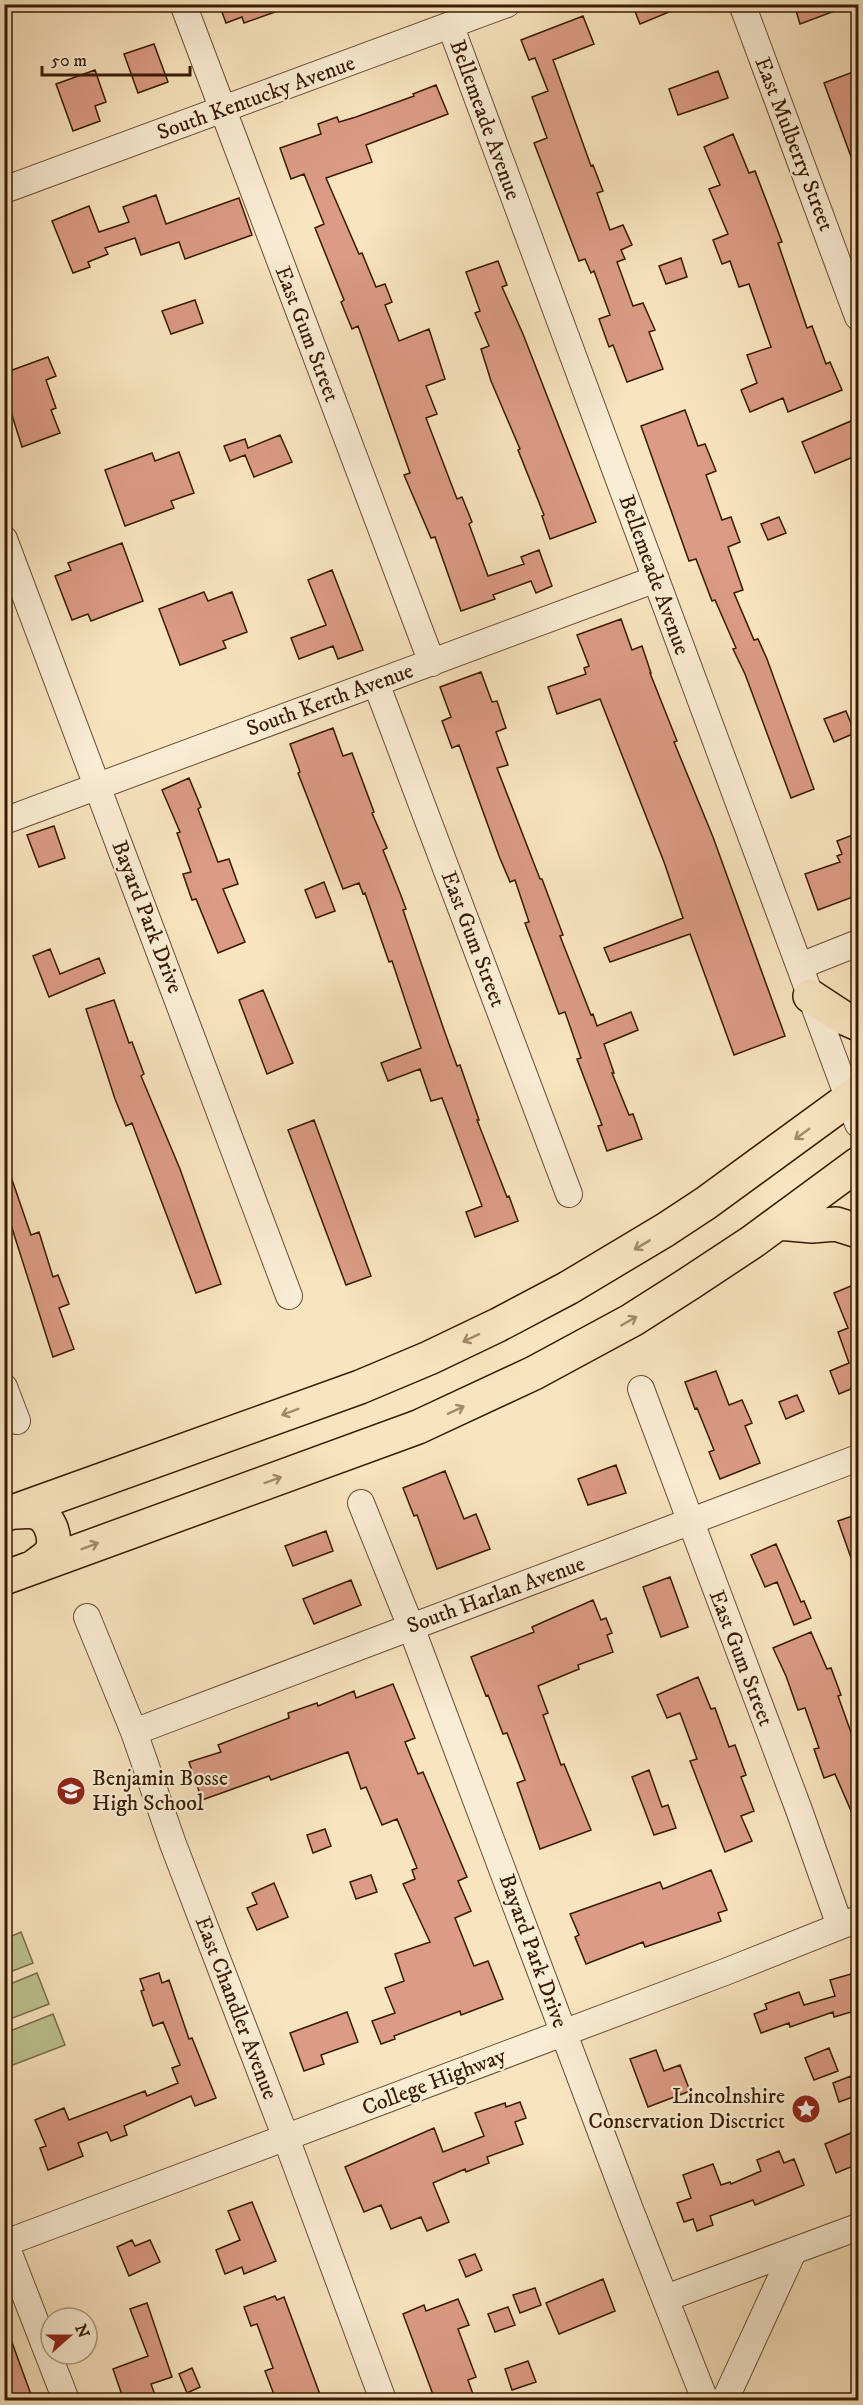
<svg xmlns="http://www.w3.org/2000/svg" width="863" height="2405" viewBox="0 0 863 2405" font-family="'IM FELL DW Pica',serif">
	<rect width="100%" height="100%" fill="#f8e4be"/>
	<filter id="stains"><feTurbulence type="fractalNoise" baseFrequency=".00333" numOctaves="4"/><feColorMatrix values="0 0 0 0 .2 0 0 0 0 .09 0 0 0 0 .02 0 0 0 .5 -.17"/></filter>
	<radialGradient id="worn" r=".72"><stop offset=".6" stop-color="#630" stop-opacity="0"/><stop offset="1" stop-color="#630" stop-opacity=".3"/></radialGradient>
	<path fill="#bdc491" stroke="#7a704a" stroke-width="1.5" d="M21,1932l12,31 -28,11v-35z
		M37,1973l12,31 -44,17v-35z
		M53,2014l12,31 -60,23v-35z"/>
	<path fill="#db9b84" stroke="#381b03" stroke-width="1.5" d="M219,4h69l1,3 -45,16 -2,-6 -16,6z
		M632,4h53l1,1 -46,19z
		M794,4h54v2l-48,18z
		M583,16l11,28 -41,16 38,106 2,-1 10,26 -6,2 13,37 13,-5 9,20 -11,5 4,9 -8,3 16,44 10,-3 12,27 -6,2 14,37 -36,13 -14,-37 -4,2 -10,-28 11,-4 -16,-44 -3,2 -6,-14 -6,2 -45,-118 13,-5 -15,-41 16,-6 -13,-33 -6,2 -8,-20z
		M154,44l14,38 -30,11 -14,-39z
		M95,70l11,32 -11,4 5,15 -27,10 -17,-47z
		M858,70v103h-1l-33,-90z
		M718,71l10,27 -50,17 -9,-26z
		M436,85l12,29 -82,31 6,17 -46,16 33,76 3,-1 14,34 9,-3 7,18 -7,3 14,36 30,-12 16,50 -19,7 11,28 -11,4 31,81 5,-2 10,25 -3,2 19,52 36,-12 -3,-7 18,-7 13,36 -16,7 -5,-12 -38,14 2,4 -34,12 -26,-74 -4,1 -27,-63 6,-2 -52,-147 -6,3 -11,-27 3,-2 -29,-72 9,-4 -20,-50 -13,5 -11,-31 41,-14 -3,-10 19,-7 2,5 17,-5 58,-21 -1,-2z
		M733,134l16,39 6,-2 13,34 14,37 -4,1 29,85 5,-2 14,38 4,-2 12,28 -54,22 -5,-14 -33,14 -9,-22 16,-7 -10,-28 24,-8 -22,-63 -10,3 -9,-26 -8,3 -9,-24 15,-6 -19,-45 11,-4 -16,-38z
		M156,195l10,29 73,-26 13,37 -67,24 -6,-17 -38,13 -6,-17 -30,10 3,6 -20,8 2,5 -17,6 -21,-52 37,-15 10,26 30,-10 -6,-15z
		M681,258l6,19 -21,7 -7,-18z
		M498,261l9,24 -5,2 21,47 73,188 -46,17 -8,-23 2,-1 -26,-65 2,-1 -29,-68 -10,-32 8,-3 -14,-33 5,-2 -14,-39z
		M195,300l8,23 -32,11 -9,-23z
		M48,357l8,19 -10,4 10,28 -5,2 9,23 -38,14 -18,-57v-17z
		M685,410l13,36 7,-2 11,27 -10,4 16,45 9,-3 9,25 -12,5 15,43 -9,3 20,47 4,-1 9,20 47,130 -23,9 -46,-124 -12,-25 3,-1 -21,-48 -3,1 -16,-42 -7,2 -48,-135z
		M858,418v37l-43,18 -13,-31z
		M280,435l12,27 -38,15 -9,-22 -15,6 -6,-15 21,-7 3,9z
		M179,452l15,41 -23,8 3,7 -49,18 -20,-56 47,-17 3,8z
		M779,517l7,16 -18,7 -7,-16z
		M122,543l21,58 -52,20 -3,-7 -16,6 -17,-44 16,-6 -3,-7z
		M332,570l31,80 -25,9 -5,-13 -34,13 -8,-21 35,-13 -18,-45z
		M204,592l4,9 24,-9 15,40 -24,9 3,7 -46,17 -21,-56z
		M621,619l11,31 10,-4 9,27h-1l27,68 -3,1 39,95 72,199 -51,19 -44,-121 -80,28 -6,-14 79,-30 -19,-56 -64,-163 -43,15 -9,-27 38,-13 -2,-6 5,-2 -12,-31z
		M481,672l11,30 5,-1 9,27 -10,4 12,33 -11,3 43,111h2l21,56 -3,1 31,79 2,-1 4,12 34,-14 7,18 -34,14 10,29h-2l17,42 4,-1 9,25 -35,12 -9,-25 4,-1 -25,-66 4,-1 -16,-46 -6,2 -34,-91 4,-1 -14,-42 -5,2 -11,-26 -40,-111 -7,3 -10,-27 9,-4 -11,-30z
		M846,711l9,22 -21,9 -10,-23z
		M333,728l10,28 9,-3 22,59 -2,1 15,35 -4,2 17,43 6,16 -3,1 41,120 13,36 3,-1 19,55h-2l30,77 2,-1 9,25 -43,16 -9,-25 16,-6 -40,-108 -11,3 -11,-32 -32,12 -7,-18 40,-15 -29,-87 -3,1 -24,-69 -2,1 -4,-11 -16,6 -45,-116 2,-1 -10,-28z
		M189,778l12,29 -3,2 20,53 11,-3 9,25 -15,5 22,53 -27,11 -22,-54 -4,1 -9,-26 8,-2 -14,-39 3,-1 -18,-42z
		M54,826l11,32 -26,9 -12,-32z
		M858,833v62l-40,15 -13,-36 35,-12 -3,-6 5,-2 -5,-13z
		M324,882l11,29 -19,7 -11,-28z
		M50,949l10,25 39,-16 6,15 -56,24 -16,-41z
		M263,990l30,73 -26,11 -28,-74z
		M114,1000l15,43 3,-1 12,32 -3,2 39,93 41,115 -25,9 -64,-170 -6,3 -11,-27 -29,-90z
		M314,1120l57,156 -25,9 -58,-155z
		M7,1165l24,70 8,-3 14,45 5,-2 11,29 -10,4 15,41 -21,8 -42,-132 -7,2v-61z
		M858,1283v103l-19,8 -9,-23 19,-8 -11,-31 10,-4 -14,-35z
		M716,1371l13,34 13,-5 10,23 -7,3 15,37 -40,16 -11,-27 5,-2 -17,-42 -2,1 -10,-27z
		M797,1395l7,16 -18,8 -7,-17z
		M616,1465l10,28 -38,12 -10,-26z
		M445,1471l19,48 12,-5 14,35 -53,20 -20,-54 -3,1 -11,-28z
		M858,1514v58h-2l-18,-51z
		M326,1531l7,20 -40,15 -8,-20z
		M776,1544l25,58 3,-1 7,17 -17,7 -17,-43 -12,5 -14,-32z
		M670,1577l18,50 -27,10 -18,-50z
		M351,1580l10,25 -47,19 -11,-25z
		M593,1600l8,20 5,-2 6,15 -5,2 6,17 -35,13 1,4 -41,17 10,27 -5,2 18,50 3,-1 27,66 -51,19 -23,-66 8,-3 -18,-47 -4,1 -15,-39 -2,1 -15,-39 63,-25 -2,-5z
		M811,1632l16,37 4,-1 10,27 -3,1 20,56v75l-23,-53 -11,4 -10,-29 5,-1 -14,-40 -7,2 -12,-34 -13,-28z
		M698,1677l13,32 4,-1 14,39 6,-2 11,30 -5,2 13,34 -13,5 11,25 -27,11 -35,-91 7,-2 -17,-46 -13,5 -10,-23z
		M393,1684l22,54 -10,4 13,32 5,-2 44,105 -9,4 13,30 -16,7 19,48 14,-5 15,38 -42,16 -1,-4 -66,25 1,3 -14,5 -9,-23 23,-8 -10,-25 19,-7 -9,-27 35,-12 -27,-58 12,-5 -3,-9 5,-2 -20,-49 -15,6 -16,-38 -5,2 -13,-37 -77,28 -2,-4 -67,24 -13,-38 32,-10 -3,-7 71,-27 -1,-5 29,-10 1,3 36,-15 2,7z
		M649,1770l13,37 6,-2 8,23 -22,7 -22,-58z
		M325,1829l6,17 -18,7 -6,-18z
		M711,1870l16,40 -9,3 3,8 -76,26 -2,-5 -57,22 -11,-27 4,-2 -9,-21 90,-32 3,7z
		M371,1875l6,17 -21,7 -6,-17z
		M274,1883l14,34 -31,13 -10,-22 10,-4 -5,-11z
		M858,1972v38l-24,7 -1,-5 -43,15 -1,-4 -28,10 -7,-19 13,-5 -2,-5 34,-12 5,13 31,-9 -5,-16z
		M159,1973l3,10 7,-3 20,59 3,-1 24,60 -21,8 -4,-10 -67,30 3,9 -16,6 -4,-9 -29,11 5,13 -35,14 -8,-22 6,-2 -11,-26 29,-12 5,12 76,-29 2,5 31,-13 -6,-15 8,-3 -17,-43 -10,4 -12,-35 3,-1 -4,-11z
		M347,2012l11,30 -37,13 3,9 -20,7 -14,-38z
		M829,2048l9,23 -24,9 -9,-22z
		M656,2050l8,21 16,-6 10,26 -42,16 -18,-48z
		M851,2076l7,19 -19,7 -6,-19z
		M520,2102l6,16 -11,4 8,22 -36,13 2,6 -23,9 -1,-3 -32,14 16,39 -22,9 -6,-14 -30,12 -10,-24 -17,7 -19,-45 89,-39 9,24 41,-16 -9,-23 30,-10 1,4z
		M858,2130v34l-22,9 -11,-29z
		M779,2151l5,12 10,-4 10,26 -49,20 -2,-5 -43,16 3,9 -16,6 -4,-12 -9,3 -7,-19 14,-5 -8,-23 30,-11 8,21 9,-3 1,2 30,-13 -4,-11z
		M252,2202l24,59 -32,13 -2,-7 -17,7 -9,-24 24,-10 -12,-29z
		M132,2240l3,6 15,-6 10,22 -31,14 -12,-29z
		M475,2254l7,16 -16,7 -7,-17z
		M603,2279l12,32 -56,23 -13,-31z
		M535,2288l6,17 -21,8 -7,-18z
		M275,2296l2,4 7,-3 38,103h-46l-11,-29 8,-3 -16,-44 -6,2 -7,-19z
		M458,2299l11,26 -11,4 18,48 -8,3 7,20h-40l-32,-86 21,-9 2,6z
		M147,2303l25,74 -21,7 4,11 -16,5h-3l-2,-6 -11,4 -10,-29 35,-13 -18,-47z
		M508,2307l7,18 -20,7 -7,-18z
		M6,2326l27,74h-29v-73z
		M528,2361l8,21 -24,8 -7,-21z
		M192,2368l8,19 -13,6 -8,-19z"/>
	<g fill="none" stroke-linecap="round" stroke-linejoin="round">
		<g stroke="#684d32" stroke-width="28">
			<path id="minor" d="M183,4l249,659
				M742,4l116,313
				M451,27l407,1097
				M4,190l503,-186
				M4,539l285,757
				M376,683l193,511
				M4,821l652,-242
				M800,966l58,-23
				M4,1387l13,34
				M641,1389l158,421 41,116
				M361,1503l50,124 220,585 74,188
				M87,1617l47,115 39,112 113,294 97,262
				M134,1732l724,-274
				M4,2236l6,20 56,144
				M8,2242l717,-270 133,-53
				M666,2298l192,-71
				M725,2400l68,-148"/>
		</g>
		<g stroke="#381b03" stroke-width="36">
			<path id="highway" d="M810,996l32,21 16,7
				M778,1223l34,3 24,-2 22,7
				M15,1512c6,0 13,-1 19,0 15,3 23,24 18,38 -2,6 -12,12 -17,16
				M4,1515l356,-128 69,-29 69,-33 70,-37 97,-58 41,-27 152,-111
				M4,1578l414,-151 116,-54 98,-53 58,-37 62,-41 106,-78"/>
		</g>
		<use href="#minor" stroke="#faedd5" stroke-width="26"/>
		<use href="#highway" stroke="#f8e4be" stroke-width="33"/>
	</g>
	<defs><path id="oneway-shaft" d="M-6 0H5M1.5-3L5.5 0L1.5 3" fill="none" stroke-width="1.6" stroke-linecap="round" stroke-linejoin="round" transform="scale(1.5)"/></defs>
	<g stroke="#a28a6a">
		<use href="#oneway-shaft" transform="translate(802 1134) rotate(144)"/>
		<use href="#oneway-shaft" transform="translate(642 1245) rotate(149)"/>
		<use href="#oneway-shaft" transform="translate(629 1321) rotate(-30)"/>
		<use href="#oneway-shaft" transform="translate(471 1338) rotate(155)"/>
		<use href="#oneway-shaft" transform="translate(456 1410) rotate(-25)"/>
		<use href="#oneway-shaft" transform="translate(290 1412) rotate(160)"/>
		<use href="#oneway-shaft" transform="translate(273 1480) rotate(-20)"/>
		<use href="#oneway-shaft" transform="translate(90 1546) rotate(-20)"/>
	</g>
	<defs>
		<g id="school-disc" transform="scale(1.5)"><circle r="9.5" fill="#8f2418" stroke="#faedd5"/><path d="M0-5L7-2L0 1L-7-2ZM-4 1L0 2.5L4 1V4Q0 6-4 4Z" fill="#fff"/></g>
		<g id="sight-disc" transform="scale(1.5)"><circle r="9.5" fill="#8f2418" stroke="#faedd5"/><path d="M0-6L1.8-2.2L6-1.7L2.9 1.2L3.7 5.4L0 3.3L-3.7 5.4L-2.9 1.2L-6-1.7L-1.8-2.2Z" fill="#fff"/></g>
	</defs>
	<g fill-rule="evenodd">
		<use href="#school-disc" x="71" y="1791"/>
		<use href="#sight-disc" x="806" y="2109"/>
	</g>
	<g text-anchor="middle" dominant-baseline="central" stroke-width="4.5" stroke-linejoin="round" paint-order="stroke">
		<g font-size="22" fill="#381b03" stroke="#faedd5">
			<text transform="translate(256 98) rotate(-20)">South Kentucky Avenue</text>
			<text transform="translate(485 120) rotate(70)">Bellemeade Avenue</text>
			<text transform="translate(794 144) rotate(69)">East Mulberry Street</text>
			<text transform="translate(307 334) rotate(69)">East Gum Street</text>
			<text transform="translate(654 575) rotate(70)">Bellemeade Avenue</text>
			<text transform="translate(330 700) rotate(-20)">South Kerth Avenue</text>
			<text transform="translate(147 917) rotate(69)">Bayard Park Drive</text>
			<text transform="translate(473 939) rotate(69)">East Gum Street</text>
			<text transform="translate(496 1595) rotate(-20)">South Harlan Avenue</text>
			<text transform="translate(741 1658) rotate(69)">East Gum Street</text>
			<text transform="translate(533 1951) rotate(70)">Bayard Park Drive</text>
			<text transform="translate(236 2008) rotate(69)">East Chandler Avenue</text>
			<text transform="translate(434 2082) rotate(-21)">College Highway</text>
		</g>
		<g font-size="22" fill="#381b03" stroke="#faedd5" text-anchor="start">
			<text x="92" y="1778">Benjamin Bosse<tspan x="92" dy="25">High School</tspan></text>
			<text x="785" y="2096" text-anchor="end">Lincolnshire<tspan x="785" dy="25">Conservation Disctrict</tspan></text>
		</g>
	</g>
	<rect width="863" height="2405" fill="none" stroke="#f8e4be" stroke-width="24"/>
	<rect x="6" y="6" width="851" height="2393" fill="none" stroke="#381b03" stroke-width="3"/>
	<rect x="12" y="12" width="839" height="2381" fill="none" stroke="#381b03" stroke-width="1.5"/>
	<g transform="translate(69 2336) rotate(69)"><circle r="28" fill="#faedd5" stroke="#ac9981" stroke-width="1.5"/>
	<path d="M0-4.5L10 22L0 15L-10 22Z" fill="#8f2418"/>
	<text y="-9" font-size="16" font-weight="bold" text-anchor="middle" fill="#381b03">N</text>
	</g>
	<path d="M42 66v9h148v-9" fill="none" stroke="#381b03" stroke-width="3"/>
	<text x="51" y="66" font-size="18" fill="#381b03" stroke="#faedd5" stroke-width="4.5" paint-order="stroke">50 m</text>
	<rect width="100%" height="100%" filter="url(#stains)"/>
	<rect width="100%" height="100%" fill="url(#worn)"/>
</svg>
